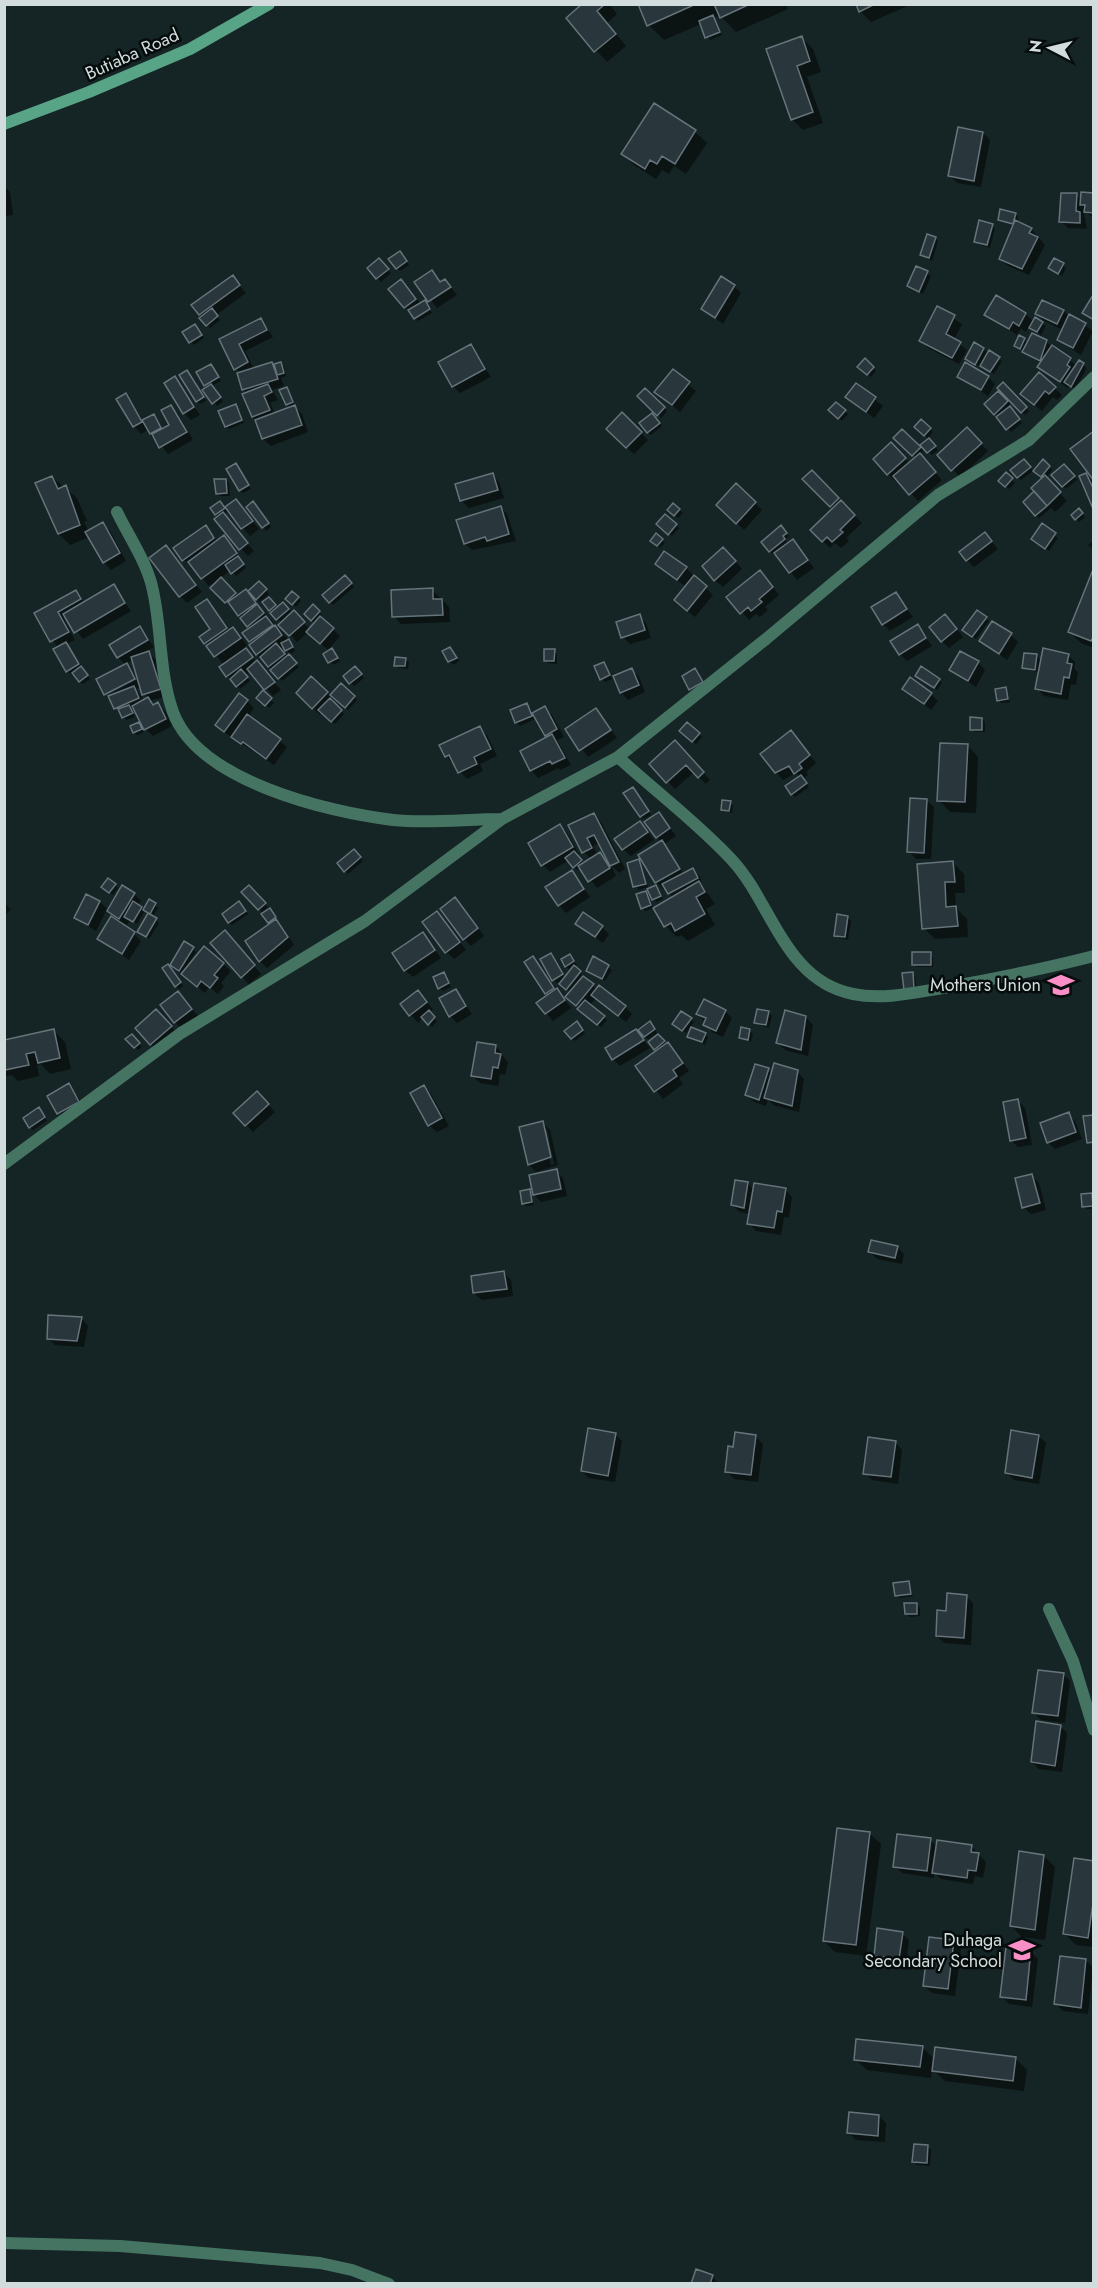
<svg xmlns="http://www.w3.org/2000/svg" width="1098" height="2288" viewBox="0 0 1098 2288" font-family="Jost,sans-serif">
	<rect width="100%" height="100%" fill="#152424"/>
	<path fill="#0007" fill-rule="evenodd" d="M585,4h24l8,10 -10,9 19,23 -19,16 -39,-43z
		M639,4h147l2,5 -52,23 -16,-17 -6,3 8,17 -12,5 -9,-16 -37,16 -15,-15z
		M879,4h33l-41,18 -11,-11z
		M802,38l11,11 8,23 -14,5 16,46 -20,7 -11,-11 -24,-69z
		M654,105l41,27 12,11 -21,31 -12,-8 -5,8 -7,-4 -6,9 -22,-14 -11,-11z
		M983,133l7,7 -9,47 -24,-4 -7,-7z
		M4,186l6,6 3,23 -9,1z
		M1094,194v25l-11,-10 4,20 -19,-1 -7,-7 15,-26 6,5z
		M1015,214l3,3 -1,6 14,6 14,16 -16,30 -21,-9 -8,-7 14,-33 -15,-7z
		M992,225l3,3 -5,20 -12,-4 -3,-3z
		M935,238l3,3 -6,20 -10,-6z
		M403,256l6,9 -9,6 -3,-3z
		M382,263l9,10 -10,9 -12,-14z
		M1063,265l3,3 -4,8 -9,-5z
		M917,268l14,8 -8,18 -14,-8z
		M432,272l10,11 3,-3 12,15 -20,13 -20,-26z
		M232,277l14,16 -30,22 4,5 -10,8 -10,-14z
		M401,281l20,23 6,1 5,8 -14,8 -3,-3 -24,-29z
		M734,286l7,7 -18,31 -20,-15z
		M938,308l24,16 -8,16 13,10 -8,14 -31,-16 -7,-7z
		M1063,311l30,20 -12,24 -23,-15 5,-10 -19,-9 -7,-7z
		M986,314h39l9,8 1,-3 11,7 -5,9 -12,-9 -3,6 -5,-4 -4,7z
		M261,320l12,17 -28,14 9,18 18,-5h8l4,3 2,9 -5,2 3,8 -12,4 6,10 -8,3 5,11 16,-6 -4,-3v-16l7,17 8,8 6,18 -37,14 -8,-7 -10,-22 -9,-22 4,-1 -5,-5 -3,-15 -19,-34z
		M198,329l6,9 -10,7 -3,-3z
		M1033,335l13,7 31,24 2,-4 8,6 -12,21 -5,-3 -2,2 -22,-14 -7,-7 2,-3 -25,-18 8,-7 4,5z
		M974,344l28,17 -8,13 -28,-15z
		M470,346l21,31 -31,16 -7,-7z
		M865,360l11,11 -5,6 -12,-10z
		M214,369l7,12 -10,5 12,15 -6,5 -12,-21z
		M673,371l23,20 -16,21 -16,-13z
		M187,372l19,29 -6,3 -3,-3z
		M1039,374l23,21 -5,5 -4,-3 -11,14 -12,-10z
		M959,376l29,1 7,7 -7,12z
		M175,378l25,37 -9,5 -7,-7z
		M1003,384l26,27 -4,4 -12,-13 -5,4 14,17 -11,9 -24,-28 14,-14z
		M856,385l27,21 -9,12 -27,-21z
		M645,390l22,21 -6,7 -22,-22z
		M126,395l17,26 13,-2 7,11 8,-5v-18l7,7 15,26 -25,14 -19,-25 -8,5 -7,-8z
		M836,404l12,10 -6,7 -12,-11z
		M235,406l9,17 -15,6 -3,-3z
		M622,415l26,25 -14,14 -26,-25z
		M655,418l7,8 -11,9 -3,-3z
		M921,421l12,11 -5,6 -12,-11z
		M967,429l21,22 -28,26 -21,-22z
		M902,431l21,20 -4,4 23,25 -24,21 -20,-22 -3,2 -7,-7 11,-22 11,12 6,-6 -21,-20z
		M929,440l9,10 -6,5 -10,-10z
		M1043,462l9,8 -6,8 21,23 -12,11 -4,-4 -12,10 -14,-16 19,-24 -9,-7z
		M1027,464l6,7 -12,9 -3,-3z
		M1064,466l13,14 -11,9 -13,-14z
		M239,468l12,21 -8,4 -3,-3z
		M812,472l50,51 -16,15 3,3 -8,7 -6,-5 -5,5 -18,-18 22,-21 -30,-30z
		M492,474l7,8 5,16 -35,10 -7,-7 -5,-16z
		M1006,474l9,9 -6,6 -8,-8z
		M1086,475l7,7 1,25z
		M52,477l25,21 10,23 -3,1 5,10 14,-8 7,7 16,30 -15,9 -7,-8 -14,-25 -20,8 -11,-11 -22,-50z
		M226,480l3,3 1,13h-10l-3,-3z
		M736,486l26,24 -18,20 -26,-25z
		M236,501l23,28 -9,7 -21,-25 -6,4 31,36 -6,5 -32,-36 3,-3 -7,-9 11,-2 2,3z
		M673,505l10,8 -5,5 -9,-8z
		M256,506l15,21 -5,4 -18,-24z
		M500,507l7,7 9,27 -44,9 -7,-7z
		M1079,510l6,7 -6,5 -6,-7z
		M665,516l14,12 -7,8 -14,-12z
		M1042,525l16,13 -9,13 -13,-9z
		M205,527l13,15 6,-5 22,31 -10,8 -5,-6 -22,16 -17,-21 -9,-5z
		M780,527l9,9 -4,4 4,4 4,-3 21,27 -17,12 -21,-28 -3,2 -3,-3z
		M985,534l13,15 -24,18 -7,-7z
		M656,535l9,8 -5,5 -8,-7z
		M1094,540v10l-6,-5z
		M166,547l36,45 -15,11 -7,-7z
		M731,556l11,13 -19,18 -8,-7z
		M657,564l29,4 27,27 -18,22 -12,-10 3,-20z
		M1094,571v77l-13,-5 -11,-11z
		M345,577l9,10 -21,18 -9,-10z
		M221,579l17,18 8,-6 46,53 3,7 -5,3 -6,-8 -4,3 19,18 -17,14 -25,-27 -13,-20 7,-5 -17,-21 -22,-20z
		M767,579l12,16 -14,12 3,3 -8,7 -4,-3 -7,6 -20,-23z
		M259,583l10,11 -9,8 -5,-5z
		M113,586l18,25 -48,28 -16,-21 -3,1 11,21 -8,4 23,35 -7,5 -16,-13 -9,-23 -22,-35 40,-22 9,12z
		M432,590l17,17 1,15 -49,2 -7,-8z
		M292,593l9,8 -5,6 -9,-8z
		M896,594l17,23 -23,14 -7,-7z
		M269,599l8,10 6,-5 27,25 5,-5 -9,-10 7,-7 9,8 -2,2 20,19 -12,14 -20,-18 -11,10 -33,-40z
		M207,601l23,30 3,-2 7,7 7,9 -3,3 37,42 -8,6 -22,-25 -6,4 5,6 -10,8 -13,-13 -3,-11 -23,-28 11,-7z
		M977,612l12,9 -13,18 -9,-6z
		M639,616l7,7 5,15 -21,6 -7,-7z
		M952,623l11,14 -14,11 -7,-7z
		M917,626l15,20 -25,15 -7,-7z
		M140,628l14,19 -7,4 9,9 11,36 -17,5 15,10 7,15 -19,10 -7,-7 -10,-19 -4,1 3,6 -9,3 -20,-24 36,-19 -9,-17 -7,4 10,13 -31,18 -7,-15 28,-15 -8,-8zM141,687l7,12 -4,2 -8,-12z
		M1011,635l7,7 -11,18 -26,-19z
		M450,649l9,12 -6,4 -4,-4z
		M332,650l8,11 -7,4 -8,-11z
		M554,651l3,3v10l-9,-1 -3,-3z
		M1068,655l7,7 -1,6 4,5 -2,12 -5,-1 -3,16 -24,-4 -7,-8 2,-15 -16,-5 13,-12 6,5z
		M405,659l4,3 -1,7 -9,-1 -3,-3z
		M978,663l7,7 -9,17 -25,-17z
		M603,664l9,15 -7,3 -3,-3z
		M355,668l9,10 -10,8 -9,-10z
		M632,670l7,7 6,15 -17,8 -7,-8z
		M312,678l18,18 11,-11 16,15 -9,10 -12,-11 -3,4 11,11 -9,10 -12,-12 -3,3 -22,-22z
		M920,679l19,1 3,3 -5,7z
		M904,689l27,5 7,7 -7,9z
		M1005,689l5,13 -8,1 -4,-3z
		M263,692l11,11 -5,5 -11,-10z
		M247,701l7,7 -6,9 39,30 -13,18 -50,-33z
		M526,705l6,9 12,-6 8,7 12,22 -7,3 14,25 -11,5 -2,-2 -20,10 -7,-8 -9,-19 27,-14 -12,-19 -17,8 -3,-3 -5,-12z
		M596,710l21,28 -29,19 -21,-28z
		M982,719l3,3v10h-10l-4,-3z
		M139,724l5,8 -7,3 -3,-3z
		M480,728l7,7 10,21 -17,8 3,7 -16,8 -21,-23z
		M681,731l18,3 3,3 -6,7z
		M791,732l25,31 -10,9 2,3 -5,4 6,8 -14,10 -3,-3 8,-17 -4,-4 -13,7 -7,-8z
		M967,745l11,12 -2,56 -26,-1 -11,-12z
		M682,749l28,31 -4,4 -12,-12 -19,17 -24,-25z
		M636,792l15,23 -7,4 -3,-3z
		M926,800l8,7 -3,52h-15l-7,-8z
		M730,803l3,3 -1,7 -10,-4z
		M659,813l17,23 -12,8 20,30 8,-4 8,7 3,10 12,17 -9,5 9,16 -27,16 -7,-6 -4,2 -11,-11 7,-28 -7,-10 -2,2 -8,-8 -16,-27 22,-13 -5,-5z
		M593,814l8,8 24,47 -6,4 -8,-8 5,11 -19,12 -16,-21 -4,3 -8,-10 -19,12 -7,-7 17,-39 7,7 17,31 7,-5 -7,-7 -14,-26zM599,843l11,22 -12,-10 -5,-9z
		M640,822l14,18 -23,16 -8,-7z
		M354,851l9,10 -15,13 -9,-10z
		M638,861l10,26 -10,3 -10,-26z
		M953,863l11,11 1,19h-10l1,15 11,11 1,18 -33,2 -11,-11z
		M572,872l18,25 -24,16 -7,-8z
		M108,880l10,8 -5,7 -7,-5z
		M249,887l19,20 -6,5 -19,-20z
		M656,887l7,12 -6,3 -4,-3z
		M646,892l8,16 -9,3 -3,-3z
		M134,894l7,7 -3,5 6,5 6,-10 8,7 -6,10 7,5 -10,16 -10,-7 10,-19 -4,-3 -8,14 -7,-4 -3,5 -6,-4 20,20 -12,19 -30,-22 19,-18 -9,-9z
		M4,902l7,8 -7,5z
		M100,902l7,7 -11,22 -20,-13z
		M242,906l6,8 -16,11 -3,-3z
		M462,907l22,29 -13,10 -7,-7z
		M273,913l21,32 -27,23 -7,-7z
		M848,917l3,4 -3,19 -9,-2 -3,-3z
		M444,920l22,30 -12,9 -7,-7z
		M577,924l25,3 7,7 -6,9z
		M423,934l18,24 -28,19 -8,-7z
		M232,940l29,34 -12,10 -7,-7z
		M193,949l3,3 -9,14 2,2 34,-4 8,7 -10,12 3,3 -6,8 -9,-7 -4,6 -30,-25z
		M930,954l3,3v10h-16l-3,-3z
		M551,955l14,23 9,-11 23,23 28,17 7,7 -6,8 -30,-24 -6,7 17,15 -6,7 -18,-15 -8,-7 -4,-12 -7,-6 1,-9 -8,5 -3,-3z
		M570,956l7,9 -8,4 -3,-3z
		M533,958l38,50 -18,13 -15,-18 11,-7 -23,-34z
		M594,959l18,11 -7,11 -17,-10z
		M171,969l12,17 -4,3 -3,-3z
		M444,974l7,13 -8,4 -4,-3z
		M912,974l3,3 2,14 -9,1z
		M456,991l16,23 -15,9 -7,-7z
		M178,993l20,23 -16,13 -7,-7z
		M425,999l8,11 -3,3 7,8 -5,6 -9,-9 -5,5 -16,-19z
		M725,1011l7,7 -9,19 -11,-5 -14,-19z
		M769,1013l3,3 -3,12 -10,-3 -3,-3z
		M806,1017l7,8 -5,31 -23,-6 -8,-7z
		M163,1018l15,16 -20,17 -7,-7z
		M691,1019l3,3 -8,11 -9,-6z
		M580,1026l5,7 -10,8 -3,-3z
		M653,1026l4,7 -9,6 -3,-3z
		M749,1030l4,4 -2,8 -10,-4z
		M54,1031l11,11 6,27 -21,5 -9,-10 -4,1 2,11 -21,5 -6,-6 -8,2v-36z
		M636,1031l14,17 -30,18 -7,-7z
		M705,1034l3,3 -3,8 -16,-9z
		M132,1036l10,11 -4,3 -10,-11z
		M658,1036l17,15 14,20 -10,7 4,6 -20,15 -25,-32 20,-15 -8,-10z
		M496,1046l12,17 -3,12 -5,-1 -2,12 -18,-3 -8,-7z
		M768,1070l4,4 25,-2 7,7 -5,33 -26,-7 -5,-6 -2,7 -12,-4 -7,-7z
		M69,1085l17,24 -20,12 -17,-25z
		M424,1087l7,7 18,32 -12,6 -8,-7z
		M264,1100l11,12 -22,20 -18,-19z
		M1018,1101l7,7 7,37 -14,2 -7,-7z
		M42,1112l5,9 -14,9 -3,-3z
		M1068,1114l7,7 7,18 -27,10 -7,-7z
		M543,1123l7,7 8,35 -22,7 -7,-7zM543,1129h4l7,35 -3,1z
		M556,1171l7,7 4,18 -26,6 -7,-8z
		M1032,1176l7,7 7,27 -15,4 -8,-7z
		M748,1183l6,7 31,-1 7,8 -3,21 -5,-1 -3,18 -25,-4 -7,-8 1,-9 -10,-2 -8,-7z
		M529,1191l5,14 -8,1 -3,-3z
		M1092,1195l2,14h-7l-3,-3z
		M897,1247l7,7 -2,10 -25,-5 -7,-7z
		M504,1273l7,7 2,16 -31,4 -8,-7z
		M81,1318l7,8 -4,21 -29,-2 -7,-7z
		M615,1434l7,7 -7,41 -26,-4 -7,-7z
		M755,1436l8,8 -5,38 -24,-3 -8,-8 9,-23z
		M1038,1436l8,7 -7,41 -25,-4 -8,-8z
		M895,1442l7,8 -4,34 -26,-4 -7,-7z
		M908,1582l5,14 -13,2 -4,-3z
		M966,1596l7,7 -2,42 -27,-2 -7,-7 10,-24z
		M917,1604l3,4v8l-10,1 -4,-4z
		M1063,1674l7,7 -5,42 -24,-3 -7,-7z
		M1060,1726l7,7 -5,39 -23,-3 -7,-7z
		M869,1833l12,11 -15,112 -31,-4 -11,-11z
		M930,1840l8,7 33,-1 15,16 -3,16 -8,-2 -2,8 -32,-5 -7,-7v6l-32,-5 -8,-7z
		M1044,1856l11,11 -10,73 -23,-3 -11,-11z
		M1094,1863v84l-18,-2 -11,-11z
		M902,1933l7,7 -3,25 -23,-2 -8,-8z
		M953,1942l8,7 -6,47 -23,-3 -8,-7z
		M1031,1952l7,7 -6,48 -23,-3 -7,-7z
		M1086,1960l7,8 -5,46 -25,-3 -7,-7z
		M922,2047l13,13 81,-1 11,11 -3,21 -79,-10 -13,-12 -1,9 -64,-8 -12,-11z
		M879,2116l7,7 -1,19 -29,-2 -7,-7z
		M928,2147l3,3 -1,16 -13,-1 -3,-4z
		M712,2276l7,8h-26z"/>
	<path fill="#29363c" stroke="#66747b" stroke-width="1.5" d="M582,4h23l-8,7 19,23 -22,18 -28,-34z
		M638,4h58l-49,22z
		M714,4h36l-30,14z
		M856,4h19l-16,8z
		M713,15l7,17 -15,6 -6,-17z
		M802,36l8,25 -13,5 16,46 -22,8 -25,-71z
		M654,103l42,27 -21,34 -13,-8 -5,8 -7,-4 -5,9 -24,-15z
		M958,127l25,5 -9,49 -26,-5z
		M1081,192l13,1v20l-10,-1 1,-7h-5z
		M1061,193h16l-1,18 4,1v11l-21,-1z
		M1000,209l16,4 -3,11 -15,-4z
		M979,220l14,4 -6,21 -13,-3z
		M1015,220l17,8 -3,5 9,4 -16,32 -23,-10z
		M927,234l9,3 -7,21 -9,-3z
		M400,251l7,10 -11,8 -8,-10z
		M379,258l10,11 -13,10 -9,-11z
		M1054,258l10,5 -6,11 -10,-6z
		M916,266l12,5 -9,21 -12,-6z
		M432,270l8,12 5,-3 6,8 -23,15 -14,-20z
		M233,275l7,10 -41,30 -8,-10z
		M721,276l14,9 -20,33 -14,-9z
		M401,279l15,20 -12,9 -16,-19z
		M996,295l30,18 -7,13 -6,-4 -4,7 -25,-14z
		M1093,295h1v25l-12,-7z
		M425,300l5,9 -16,10 -6,-9z
		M1042,300l22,10 -7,14 -22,-10z
		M937,306l18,9 -9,19 15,8 -9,16 -33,-17z
		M212,308l6,8 -12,10 -7,-8z
		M1069,314l17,9 -13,25 -16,-8z
		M1035,317l8,5 -6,10 -8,-4z
		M261,318l6,12 -28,14 9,18 -14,8 -15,-31z
		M195,324l7,11 -13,8 -7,-11z
		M1032,333l15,7 -7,21 -18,-9z
		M1019,335l6,3 -5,11 -6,-3z
		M974,342l10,6 -9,17 -10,-6z
		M471,344l14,25 -33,18 -14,-25z
		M1052,345l19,13 -4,7 3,2 -10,15 -23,-15z
		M989,350l11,7 -10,15 -10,-6z
		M865,358l9,9 -7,8 -10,-8z
		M1079,360l5,3 -13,24 -7,-5z
		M272,362l6,17 -36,11 -5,-17z
		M281,362l3,11 -7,2 -3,-11z
		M965,362l24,14 -8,14 -24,-13z
		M211,364l8,13 -15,9 -8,-14z
		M673,369l17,13 -18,23 -18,-13z
		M187,370l17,27 -8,5 -17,-27z
		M1039,372l17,15 -7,7 -4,-3 -11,14 -14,-11z
		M175,376l19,31 -11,7 -19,-31z
		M1003,382l24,25 -6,6 -24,-25z
		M856,383l20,14 -10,15 -21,-15z
		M211,384l10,13 -9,7 -10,-14z
		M268,384l4,8 -8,4 6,14 -18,7 -10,-23z
		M287,387l6,15 -7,3 -7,-15z
		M645,388l20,19 -8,9 -20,-20z
		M998,391l10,10 -14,14 -10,-11z
		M126,393l16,29 -9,5 -17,-28z
		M836,402l10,8 -8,9 -10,-9z
		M236,404l6,16 -17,7 -7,-16z
		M171,405l16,27 -28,16 -7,-14 17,-9 -8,-15z
		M295,405l7,20 -40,14 -7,-19z
		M1010,406l10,13 -14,11 -10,-13z
		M622,412l20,20 -16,16 -20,-19z
		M652,413l8,10 -13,10 -8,-10z
		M154,414l7,14 -11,6 -8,-14z
		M921,419l10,9 -7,8 -10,-9z
		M967,427l15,16 -31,28 -14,-16z
		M902,429l19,18 -9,9 -19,-18z
		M1094,431v50l-24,-32z
		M929,438l7,8 -9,7 -7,-8z
		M891,442l15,16 -19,17 -14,-16z
		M920,453l16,19 -27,23 -16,-19z
		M1024,459l7,8 -14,11 -7,-8z
		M1043,459l7,7 -9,11 -8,-6z
		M236,463l13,22 -10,6 -13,-22z
		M1064,464l11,12 -13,11 -11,-12z
		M812,470l27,28 -9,9 -28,-28z
		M1006,472l7,6 -8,9 -7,-6z
		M493,473l5,17 -38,11 -5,-17z
		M1086,473l8,17v21l-15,-35z
		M1045,475l16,17 -14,14 -16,-18z
		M52,476l6,13 8,-4 14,40 -22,9 -23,-51z
		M214,479h12l1,14 -11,1z
		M736,483l20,19 -20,22 -20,-19z
		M1034,491l13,15 -12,10 -12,-14z
		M236,499l17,22 -12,8 -16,-22z
		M841,500l14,15 -15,15 3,2 -11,10 -5,-5 -5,5 -12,-12z
		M220,501l5,7 -10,7 -5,-7z
		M253,501l16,22 -7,5 -16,-21z
		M673,503l7,6 -6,7 -7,-6z
		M501,506l8,28 -22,7 -2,-4 -21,7 -8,-24z
		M1079,508l4,5 -8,7 -4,-5z
		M223,512l25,31 -9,7 -25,-31z
		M665,514l12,10 -9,11 -12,-11z
		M103,522l17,31 -17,10 -18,-31z
		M1042,523l14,10 -11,16 -14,-10z
		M206,525l8,13 -32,23 -9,-13z
		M781,525l6,8 -4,3 2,3 -16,13 -8,-10z
		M985,532l7,9 -26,20 -7,-9z
		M656,533l7,6 -6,7 -7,-5z
		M224,535l13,18 -36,26 -13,-17z
		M793,539l15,21 -19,13 -15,-20z
		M166,545l30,40 -17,12 -30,-39z
		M723,547l13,14 -22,20 -12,-15z
		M664,551l23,16 -10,13 -22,-16z
		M238,556l6,8 -13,10 -6,-9z
		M1094,567v68l-3,6 -23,-9z
		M760,570l13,17 -14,12 3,3 -11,9 -3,-4 -8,7 -14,-17z
		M345,575l7,8 -23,20 -7,-8z
		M694,575l13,11 -20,25 -13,-11z
		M221,577l15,16 -11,10 -15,-15z
		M259,581l8,8 -11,11 -8,-9z
		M114,584l11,19 -51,30 -11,-19z
		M433,588v11h9l1,16 -51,2 -1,-27z
		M246,589l10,14 -18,13 -10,-14z
		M76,590l5,9 -23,13 11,20 -19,10 -16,-29z
		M292,591l7,6 -7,8 -7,-6z
		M896,592l11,17 -25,16 -11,-18z
		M269,597l7,8 -7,6 -7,-9z
		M207,599l20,29 -23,16 -5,-7 11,-8 -15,-22z
		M283,602l6,7 -13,11 -6,-7z
		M257,604l7,9 -17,14 -7,-9z
		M313,604l7,7 -9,10 -7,-7z
		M294,610l11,12 -16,14 -11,-11z
		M977,610l10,7 -15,20 -10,-7z
		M640,614l5,16 -24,8 -5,-16z
		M945,614l12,15 -16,13 -12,-15z
		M266,616l7,9 -24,17 -7,-9z
		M320,616l14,12 -14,16 -14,-12z
		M992,621l20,12 -13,21 -20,-13z
		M918,624l8,14 -27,17 -9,-14z
		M275,625l7,10 -26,20 -7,-10z
		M140,626l8,14 -31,18 -8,-13z
		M233,627l8,11 -27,19 -8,-11z
		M289,639l4,8 -8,4 -4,-8z
		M66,642l13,22 -13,8 -13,-23z
		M276,643l9,11 -17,13 -8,-10z
		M450,647l7,11 -9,4 -6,-11z
		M246,648l7,9 -27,20 -7,-10z
		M332,648l6,10 -10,5 -5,-9z
		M1043,648l26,6 -2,9 5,1 -3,14 -5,-1 -3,17 -26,-5z
		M544,649h11l-1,12h-10z
		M149,651l12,38 -19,6 -11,-38z
		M960,651l19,10 -11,20 -19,-11z
		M1024,653l13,1 -2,16 -13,-2z
		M289,654l8,9 -19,16 -8,-9z
		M395,657l11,1 -1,8h-11z
		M257,660l18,22 -11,8 -17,-21z
		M604,662l6,13 -10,5 -6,-14z
		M127,663l8,16 -31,16 -8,-16z
		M81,666l7,9 -9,7 -7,-9z
		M355,666l7,8 -13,10 -6,-8z
		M921,666l19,13 -6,9 -19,-12z
		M632,668l7,17 -19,8 -7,-17z
		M695,668l8,14 -14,8 -7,-14z
		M241,669l7,8 -12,10 -6,-8z
		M311,676l17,16 -16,17 -16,-16z
		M910,677l22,16 -8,11 -22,-15z
		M341,683l14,13 -10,12 -15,-13z
		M134,686l5,12 -25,11 -6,-13z
		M1006,687l2,12 -11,2 -2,-12z
		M263,690l9,8 -7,8 -9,-8z
		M239,693l9,7 -24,32 -9,-7z
		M148,697l5,8 5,-3 8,17 -22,11 -12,-24z
		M330,698l12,12 -11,12 -13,-12z
		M527,703l5,13 -17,7 -5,-13z
		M129,705l4,8 -11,5 -4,-9z
		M545,706l12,23 -12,7 -13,-23z
		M596,708l15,22 -32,21 -14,-22z
		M247,714l34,25 -15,20 -23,-17 -2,2 -10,-7z
		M970,717l12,1v12h-12z
		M139,722l3,7 -9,4 -3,-7z
		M687,722l13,11 -8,9 -13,-11z
		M480,726l11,23 -17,8 3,7 -19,9 -9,-18 -4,2 -6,-12z
		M791,730l19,25 -11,9 3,4 -8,6 -5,-8 -14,7 -15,-19z
		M552,734l13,24 -13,6 -2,-3 -20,10 -10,-20z
		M675,740l29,32 -6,6 -12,-13 -20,18 -17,-19z
		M940,743l28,1 -3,58 -28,-1z
		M801,775l6,8 -16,12 -6,-9z
		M633,787l16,24 -9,6 -17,-24z
		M910,798l17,1 -3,54 -17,-1z
		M722,800l9,1 -2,10 -8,-1z
		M659,812l11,16 -14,10 -12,-16z
		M594,813l25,49 -9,4 -16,-31 -7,3 5,10 -10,5 -14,-28z
		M640,821l8,11 -26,18 -8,-11z
		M560,824l13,23 -32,19 -13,-23z
		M662,840l18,29 -25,14 -17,-28z
		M354,849l7,8 -17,15 -7,-9z
		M574,851l8,9 -9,8 -8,-10z
		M600,852l10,16 -22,14 -10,-16z
		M639,859l7,25 -13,3 -6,-24z
		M953,861l2,21h-10l1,25 10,-1 2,20 -36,3 -5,-65z
		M693,868l5,10 -30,16 -6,-10z
		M572,870l12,19 -26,17 -13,-19z
		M108,878l8,6 -7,9 -8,-6z
		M699,881l6,11 -9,5 9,17 -30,17 -4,-8 -7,4 -11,-19z
		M122,885l13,8 -16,26 -12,-8z
		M249,885l17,18 -8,7 -17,-18z
		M656,885l5,11 -9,4 -5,-11z
		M646,891l5,14 -10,4 -5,-15z
		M86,894l14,7 -12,24 -14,-7z
		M455,897l23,31 -15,12 -23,-31z
		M149,899l7,4 -6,11 -7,-4z
		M133,901l9,6 -9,15 -9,-5z
		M239,901l7,10 -18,12 -6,-9z
		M270,908l6,9 -8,6 -7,-9z
		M437,911l23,31 -15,11 -23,-31z
		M583,912l20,14 -8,11 -20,-13z
		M148,913l9,5 -11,19 -9,-5z
		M837,914l11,2 -3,21 -11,-1z
		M111,916l24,16 -13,22 -25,-15z
		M276,919l12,18 -29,25 -14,-21z
		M225,930l30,35 -14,13 -31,-35z
		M423,932l12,18 -31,21 -12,-18z
		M184,941l10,6 -15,24 -9,-6z
		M204,946l20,17 -10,12 4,3 -8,10 -9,-7 -4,6 -16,-13z
		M912,952h19v13h-19z
		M551,953l12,21 -11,7 -12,-22z
		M570,954l4,7 -9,6 -4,-8z
		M533,956l21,32 -9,6 -21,-32z
		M593,956l16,9 -7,14 -16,-8z
		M168,964l13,18 -6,5 -13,-19z
		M574,965l7,6 -15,19 -7,-6z
		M444,972l5,11 -11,6 -5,-12z
		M913,972l1,17 -10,1 -2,-17z
		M583,976l11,8 -18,22 -11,-9z
		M599,985l27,21 -8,10 -27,-21z
		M557,988l8,12 -20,14 -9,-11z
		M456,989l10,17 -17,11 -10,-19z
		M418,990l9,12 -18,14 -9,-12z
		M178,991l14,18 -18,14 -14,-18z
		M704,999l22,11 -10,21 -13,-6 3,-7 -10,-4z
		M585,1000l20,16 -8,9 -20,-16z
		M156,1009l16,17 -22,19 -15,-17z
		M757,1009l12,2 -3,14 -12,-2z
		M429,1010l6,7 -7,8 -7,-8z
		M785,1010l21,6 -5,34 -25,-7z
		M681,1011l11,7 -10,13 -10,-7z
		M577,1021l6,9 -12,9 -7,-8z
		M650,1021l5,8 -11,8 -6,-7z
		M691,1027l15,6 -4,9 -15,-5z
		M741,1027l9,2 -2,11 -9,-2z
		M54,1029l6,29 -22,5 -3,-11 -9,2 3,11 -24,5 -1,-30z
		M636,1029l8,11 -32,20 -7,-12z
		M132,1034l8,9 -6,5 -9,-9z
		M658,1034l7,7 -11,9 -6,-8z
		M477,1042l19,3 -1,8 6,1 -3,14 -5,-1 -2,12 -20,-3z
		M668,1042l15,21 -10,7 4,6 -23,16 -19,-26z
		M774,1063l24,7 -6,36 -28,-8z
		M755,1064l14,4 -10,32 -14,-5z
		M69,1083l10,19 -22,12 -10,-18z
		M424,1085l18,33 -14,8 -18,-33z
		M257,1091l12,13 -24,22 -12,-13z
		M1018,1099l8,39 -16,3 -7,-39z
		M39,1107l6,10 -16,11 -6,-10z
		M1069,1112l7,20 -29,11 -7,-20z
		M1094,1115v27l-7,1 -4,-27z
		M543,1121l8,36 -23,8 -9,-38z
		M557,1169l4,20 -28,6 -4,-20z
		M1032,1174l8,29 -18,5 -7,-30z
		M735,1180l13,2 -4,26 -13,-3z
		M754,1183l32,5 -4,24 -5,-1 -3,17 -27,-4z
		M530,1189l2,13 -10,2 -2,-13z
		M1092,1193l1,13 -11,1 -1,-13z
		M871,1240l27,6 -3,12 -27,-6z
		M504,1271l3,18 -34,4 -2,-17z
		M48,1315l34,2 -5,24 -30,-2z
		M588,1428l28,5 -8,43 -27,-5z
		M1011,1430l28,5 -7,43 -27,-5z
		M735,1432l21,3 -5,40 -26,-3 3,-26 5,1z
		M868,1437l28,4 -5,36 -28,-3z
		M909,1581l2,13 -16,2 -2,-13z
		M947,1593l20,2 -3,43 -28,-2 1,-26 9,1z
		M904,1603h13v11h-12z
		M1038,1670l26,3 -6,43 -26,-3z
		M1036,1721l25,4 -6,41 -24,-4z
		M837,1828l33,4 -14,113 -33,-4z
		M897,1834l34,4 -4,33 -34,-4z
		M937,1840l35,5 -1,7 8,1 -3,18 -8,-1 -1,8 -35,-5z
		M1019,1851l25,4 -9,75 -25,-4z
		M1074,1858l20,3v35l-6,42 -25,-4z
		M877,1928l26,4 -4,27 -25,-3z
		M929,1937l25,3 -6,49 -25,-3z
		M1006,1947l25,3 -5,50 -26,-3z
		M1060,1956l26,3 -5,49 -27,-4z
		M856,2039l67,7 -3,21 -66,-7z
		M935,2047l81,10 -3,24 -81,-10z
		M849,2112l30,3 -1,21 -31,-3z
		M914,2144l14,1 -1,18 -15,-1z
		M696,2269l17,6 -3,9h-19z"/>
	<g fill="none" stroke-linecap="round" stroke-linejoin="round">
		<path stroke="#467462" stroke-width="12" d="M117,512c12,25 31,52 36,79 9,40 6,82 20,121 25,69 154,100 220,108 35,4 74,-1 109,-1
			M618,757c37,34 80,66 114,103 40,43 53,121 121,134 29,6 60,-1 90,-6 51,-9 100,-19 151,-32
			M4,1164l177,-131 184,-112 137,-102 116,-62 148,-118 172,-144 91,-55 65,-63
			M1049,1609l24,52 21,69
			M4,2243l116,3 200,17 32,7 37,14"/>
		<path stroke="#58a487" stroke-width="12" d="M4,124l85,-32 101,-43 79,-45"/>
	</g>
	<defs>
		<g id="school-bare" transform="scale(2.07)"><path d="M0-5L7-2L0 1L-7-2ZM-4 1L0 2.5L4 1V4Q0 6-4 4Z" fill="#fa8fc7" stroke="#060c0c" stroke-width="2.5" paint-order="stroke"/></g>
	</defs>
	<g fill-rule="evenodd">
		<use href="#school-bare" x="1061" y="985"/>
		<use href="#school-bare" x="1022" y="1950"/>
	</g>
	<g text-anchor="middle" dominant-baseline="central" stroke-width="5" stroke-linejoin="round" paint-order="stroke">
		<g font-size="18" fill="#d3dcdc" stroke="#060c0c">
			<text transform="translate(132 54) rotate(-24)">Butiaba Road</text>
		</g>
		<g font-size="18" fill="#d3dcdc" stroke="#060c0c" text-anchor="end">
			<text x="1041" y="985">Mothers Union</text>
			<text x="1002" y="1940">Duhaga<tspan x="1002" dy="21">Secondary School</tspan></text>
		</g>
	</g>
	<rect width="1098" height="2288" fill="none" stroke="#d3dcdc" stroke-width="12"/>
	<g transform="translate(1050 48) rotate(277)" stroke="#060c0c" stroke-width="4.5" paint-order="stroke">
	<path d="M0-4.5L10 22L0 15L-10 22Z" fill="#d3dcdc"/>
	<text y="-9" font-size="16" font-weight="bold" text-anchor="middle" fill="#d3dcdc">N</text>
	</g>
</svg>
